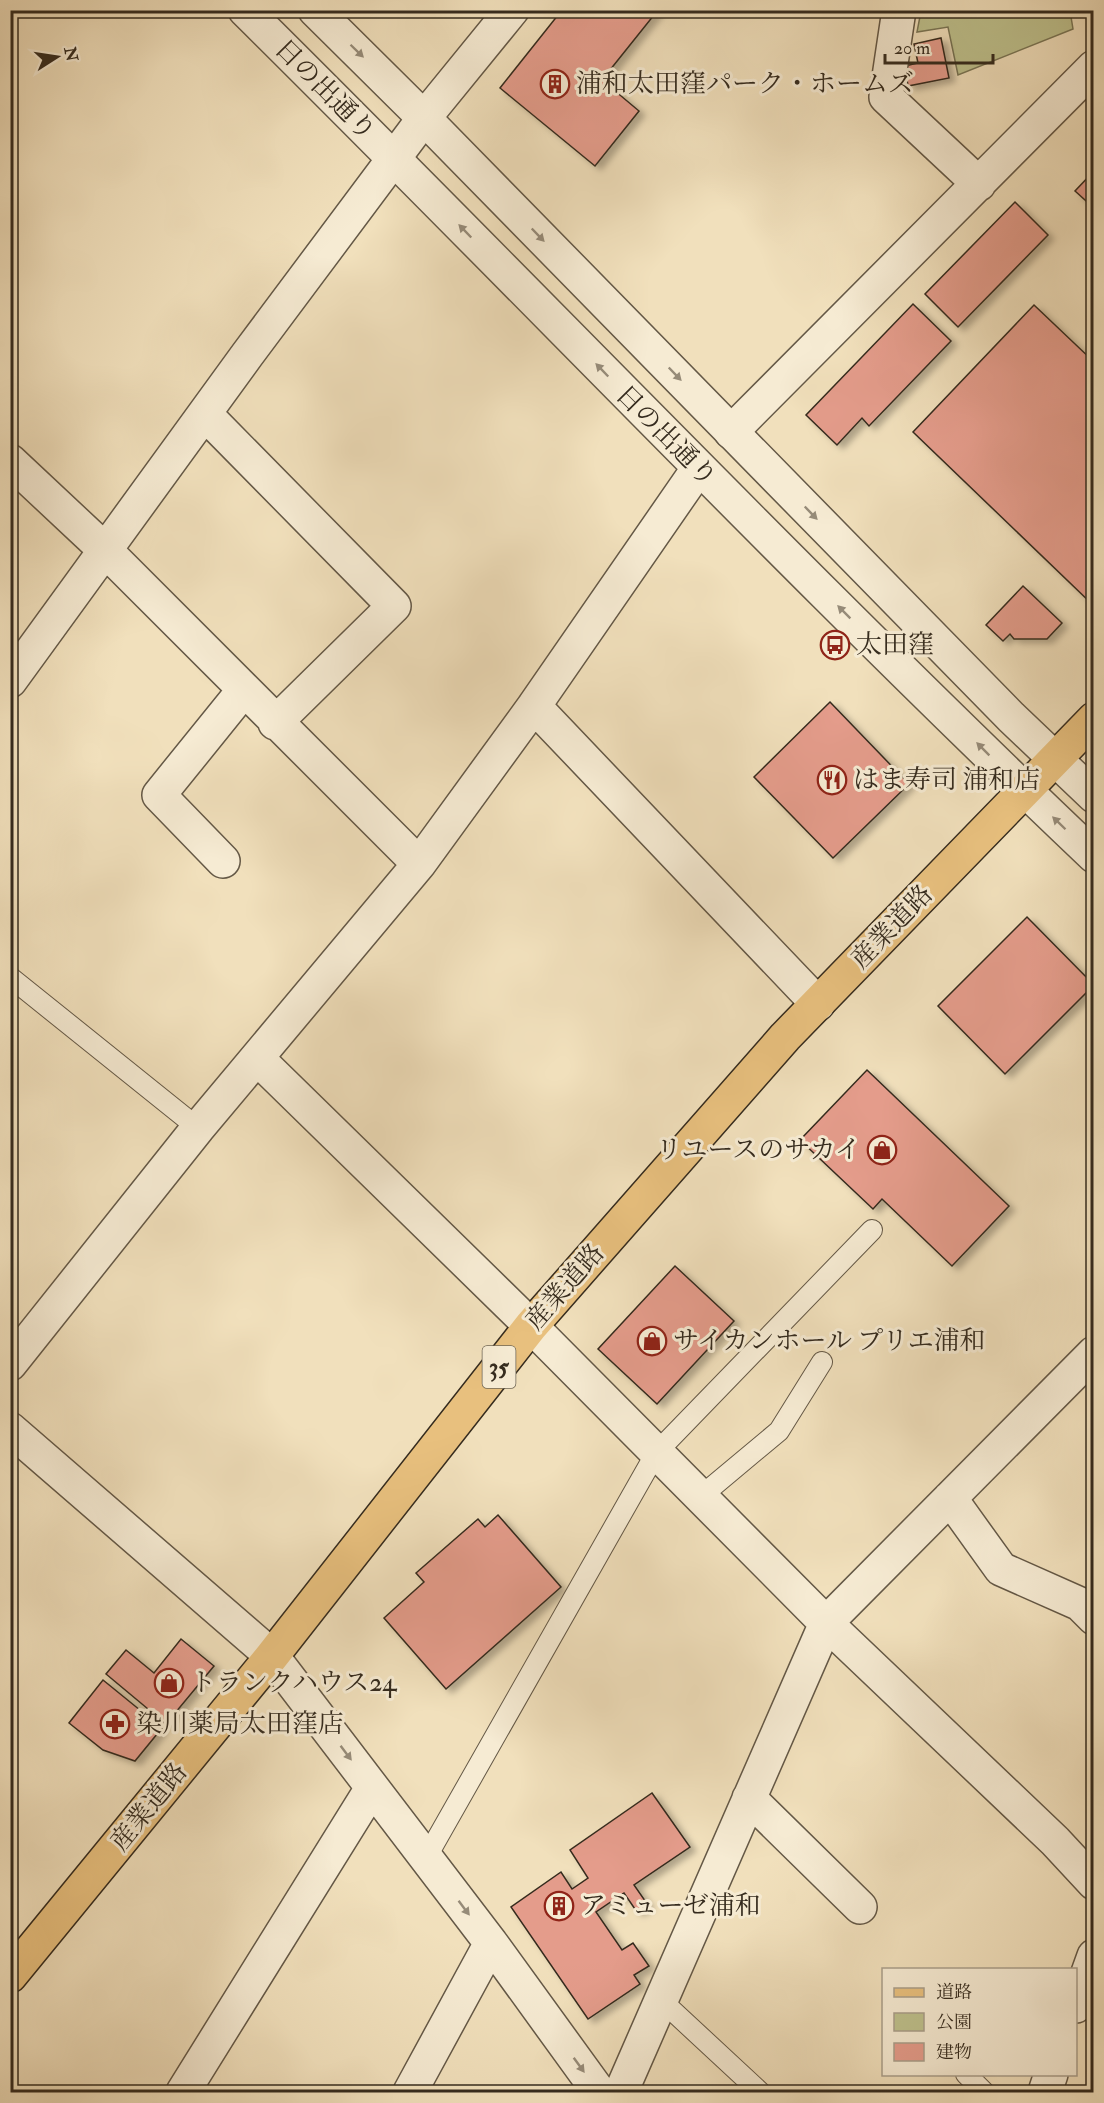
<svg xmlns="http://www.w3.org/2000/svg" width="1104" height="2103" viewBox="0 0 1104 2103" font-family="'IM FELL Double Pica','Noto Serif JP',serif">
	<defs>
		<filter id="shadow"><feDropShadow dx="6" dy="4" stdDeviation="3" flood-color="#0004"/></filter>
	</defs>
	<rect width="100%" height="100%" fill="#f1e0bc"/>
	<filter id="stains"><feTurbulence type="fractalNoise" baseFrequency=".00333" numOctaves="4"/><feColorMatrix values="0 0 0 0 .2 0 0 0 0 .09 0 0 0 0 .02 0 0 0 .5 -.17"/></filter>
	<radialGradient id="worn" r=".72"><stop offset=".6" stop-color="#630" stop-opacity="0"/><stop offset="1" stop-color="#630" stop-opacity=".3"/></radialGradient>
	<path fill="#bec18d" stroke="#7a7656" stroke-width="1.5" d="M921,11h149l3,18 -115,46 -10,-48 -31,5z"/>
	<path fill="#e49c8b" stroke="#352b1e" stroke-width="1.5" filter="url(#shadow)" d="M562,10h96l-56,70 37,31 -44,55 -95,-78z
		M941,38l8,40 -41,8 -3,-20 13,-3 -4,-19z
		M1094,171v37l-19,-17z
		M1015,202l33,33 -90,92 -33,-33z
		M913,304l38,37 -82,85 -7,-8 -25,27 -31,-30z
		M1034,305l60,57v244l-181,-174z
		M1023,586l39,37 -15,16h-33l-4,-5 -7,7 -17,-16z
		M830,702l79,82 -76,74 -79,-81z
		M1027,917l67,68 -89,89 -67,-68z
		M867,1070l142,136 -57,60 -70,-67 -9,10 -73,-69z
		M675,1266l59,55 -77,83 -59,-55z
		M498,1515l63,72 -115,102 -62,-71 40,-36 -8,-9 62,-54 7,8z
		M181,1639l33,27 -48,58 -60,-50 20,-24 28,23z
		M103,1680l59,48 -27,33 -32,-11 -34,-27z
		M652,1793l38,54 -56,38 14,20 -11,7 -13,-19 -28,19 26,38 11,-7 16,23 -15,9 6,9 -52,35 -77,-112 50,-35 11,17 16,-11 -18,-28z"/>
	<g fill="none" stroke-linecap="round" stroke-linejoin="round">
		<g stroke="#645846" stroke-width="22">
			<path id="service" d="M10,977l188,151
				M700,1497l79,-66 43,-69
				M426,1858l230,-405 216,-223
				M661,2000l99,92
				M966,2074l18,18"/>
		</g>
		<g stroke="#645846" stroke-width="36">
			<path id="minor" d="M899,10l-13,87 93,87
				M206,415l188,191 -119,117
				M731,432l363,-365
				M10,461l95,89 314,314
				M10,681l237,-326 177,-237 88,-108
				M534,706l284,298
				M223,861l-64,-66 84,-104
				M257,1058l274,268 295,297 229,218 39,42
				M10,1364l188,-236 221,-264 115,-158 164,-237
				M10,1429l262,227 219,287 108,149
				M950,1498l51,71 79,35 14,14
				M749,1798l111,109
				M1076,2006l18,-50
				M183,2092l189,-304
				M410,2092l81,-149
				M621,2092l205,-469 268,-270
				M1045,2092l6,-18"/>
		</g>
		<g stroke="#645846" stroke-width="36">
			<path id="tertiary" d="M245,10c284,281 559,571 849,846
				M315,10l109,108 587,599 83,79"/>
		</g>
		<g stroke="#352b1e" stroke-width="36">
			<path id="primary" d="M10,1976l262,-320 259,-330 254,-289 309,-318"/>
		</g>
		<use href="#service" stroke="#f6ebd3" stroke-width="20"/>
		<use href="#minor" stroke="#f6ebd3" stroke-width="33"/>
		<use href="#tertiary" stroke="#f6ebd3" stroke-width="33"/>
		<use href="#primary" stroke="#e8c07e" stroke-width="33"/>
	</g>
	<defs><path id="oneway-solid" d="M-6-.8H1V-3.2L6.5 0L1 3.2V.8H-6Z" transform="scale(1.5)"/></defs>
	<g fill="#968b78">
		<use href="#oneway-solid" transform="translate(357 51) rotate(44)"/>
		<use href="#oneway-solid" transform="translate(465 231) rotate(-134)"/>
		<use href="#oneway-solid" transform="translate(538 235) rotate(46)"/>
		<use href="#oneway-solid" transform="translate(602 370) rotate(-134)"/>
		<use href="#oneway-solid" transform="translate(675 374) rotate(46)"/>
		<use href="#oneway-solid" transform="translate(811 513) rotate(46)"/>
		<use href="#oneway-solid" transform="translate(844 612) rotate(-135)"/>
		<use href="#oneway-solid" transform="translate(983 749) rotate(-135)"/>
		<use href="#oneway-solid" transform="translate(1059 823) rotate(-136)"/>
		<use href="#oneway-solid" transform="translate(346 1753) rotate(53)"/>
		<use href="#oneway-solid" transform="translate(464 1908) rotate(53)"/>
		<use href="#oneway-solid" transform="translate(579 2065) rotate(54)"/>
	</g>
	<defs>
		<g id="building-ring" transform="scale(1.5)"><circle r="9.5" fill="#f6ebd3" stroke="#8f2418" stroke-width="1.5"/><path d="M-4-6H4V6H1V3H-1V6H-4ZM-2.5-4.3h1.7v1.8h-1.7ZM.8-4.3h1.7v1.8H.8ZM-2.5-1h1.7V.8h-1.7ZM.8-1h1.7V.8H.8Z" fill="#8f2418"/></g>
		<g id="bus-ring" transform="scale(1.5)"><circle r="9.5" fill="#f6ebd3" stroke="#8f2418" stroke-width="1.5"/><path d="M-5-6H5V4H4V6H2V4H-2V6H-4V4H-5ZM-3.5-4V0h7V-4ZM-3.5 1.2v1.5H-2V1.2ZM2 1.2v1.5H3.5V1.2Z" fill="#8f2418"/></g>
		<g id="restaurant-ring" transform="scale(1.5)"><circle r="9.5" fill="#f6ebd3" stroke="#8f2418" stroke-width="1.5"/><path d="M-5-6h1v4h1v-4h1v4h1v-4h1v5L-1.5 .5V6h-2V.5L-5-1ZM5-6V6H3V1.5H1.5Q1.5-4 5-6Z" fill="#8f2418"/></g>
		<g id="shop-ring" transform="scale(1.5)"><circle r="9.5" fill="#f6ebd3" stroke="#8f2418" stroke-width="1.5"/><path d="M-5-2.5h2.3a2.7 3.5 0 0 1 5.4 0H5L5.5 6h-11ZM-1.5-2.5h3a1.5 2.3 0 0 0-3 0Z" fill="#8f2418"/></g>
		<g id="pharmacy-ring" transform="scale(1.5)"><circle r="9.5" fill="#f6ebd3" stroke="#8f2418" stroke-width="1.5"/><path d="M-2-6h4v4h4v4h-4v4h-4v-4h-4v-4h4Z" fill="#8f2418"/></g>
	</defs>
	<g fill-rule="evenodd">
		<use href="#building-ring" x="555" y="84"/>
		<use href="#bus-ring" x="835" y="645"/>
		<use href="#restaurant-ring" x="832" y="780"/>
		<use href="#shop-ring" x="882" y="1150"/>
		<use href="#shop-ring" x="652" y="1341"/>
		<use href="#shop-ring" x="169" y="1683"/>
		<use href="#pharmacy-ring" x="115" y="1724"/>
		<use href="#building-ring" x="559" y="1906"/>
	</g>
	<g text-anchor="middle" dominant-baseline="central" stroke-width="6" stroke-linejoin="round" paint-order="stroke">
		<rect fill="#f6ebd3" stroke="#6f6554" stroke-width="1.5" x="482.5" y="1346" width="33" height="42" rx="4.5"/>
		<g font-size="24" font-weight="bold" fill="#352b1e">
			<text x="499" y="1367">35</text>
		</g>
		<g font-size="26" fill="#352b1e" stroke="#f6ebd3" text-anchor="start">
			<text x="576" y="84">浦和太田窪パーク・ホームズ</text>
			<text x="856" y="645">太田窪</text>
			<text x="853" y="780">はま寿司 浦和店</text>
			<text x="861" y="1150" text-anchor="end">リユースのサカイ</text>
			<text x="673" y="1341">サイカンホール プリエ浦和</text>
			<text x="190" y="1683">トランクハウス24</text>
			<text x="136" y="1724">染川薬局太田窪店</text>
			<text x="580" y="1906">アミューゼ浦和</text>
		</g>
		<g font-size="26" fill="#352b1e" stroke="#f6ebd3">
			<text transform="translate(325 90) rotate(45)">日の出通り</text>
			<text transform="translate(666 436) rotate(45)">日の出通り</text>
			<text transform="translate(892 927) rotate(-46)">産業道路</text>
			<text transform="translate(565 1287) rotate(-49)">産業道路</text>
			<text transform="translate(149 1807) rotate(-51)">産業道路</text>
		</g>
	</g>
	<rect width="1104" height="2103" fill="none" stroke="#f1e0bc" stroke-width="36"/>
	<rect x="12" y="12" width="1080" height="2079" fill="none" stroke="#352b1e" stroke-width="3"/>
	<rect x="18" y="18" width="1068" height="2067" fill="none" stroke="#352b1e" stroke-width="1.5"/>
	<rect x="882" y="1968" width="195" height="108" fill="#f6ebd3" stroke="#a99e8b" stroke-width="1.5"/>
	<rect x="894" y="1988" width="30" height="9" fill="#e8c07e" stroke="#a99e8b" stroke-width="1.5"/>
	<text x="936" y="1998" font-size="18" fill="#352b1e">道路</text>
	<rect x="894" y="2013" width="30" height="18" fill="#bec18d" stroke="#a99e8b" stroke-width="1.5"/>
	<text x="936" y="2028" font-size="18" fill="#352b1e">公園</text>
	<rect x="894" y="2043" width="30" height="18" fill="#e49c8b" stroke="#a99e8b" stroke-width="1.5"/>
	<text x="936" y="2058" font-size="18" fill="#352b1e">建物</text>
	<g transform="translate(57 57) rotate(78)" stroke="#f6ebd3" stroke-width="4.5" paint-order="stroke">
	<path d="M0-4.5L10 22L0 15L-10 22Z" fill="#352b1e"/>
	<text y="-9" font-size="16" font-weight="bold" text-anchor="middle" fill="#352b1e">N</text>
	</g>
	<path d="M885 54v9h108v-9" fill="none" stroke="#352b1e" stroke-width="3"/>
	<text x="894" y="54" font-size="18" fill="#352b1e" stroke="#f6ebd3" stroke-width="4.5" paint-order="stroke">20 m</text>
	<rect width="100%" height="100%" filter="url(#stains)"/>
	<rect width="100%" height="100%" fill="url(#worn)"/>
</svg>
